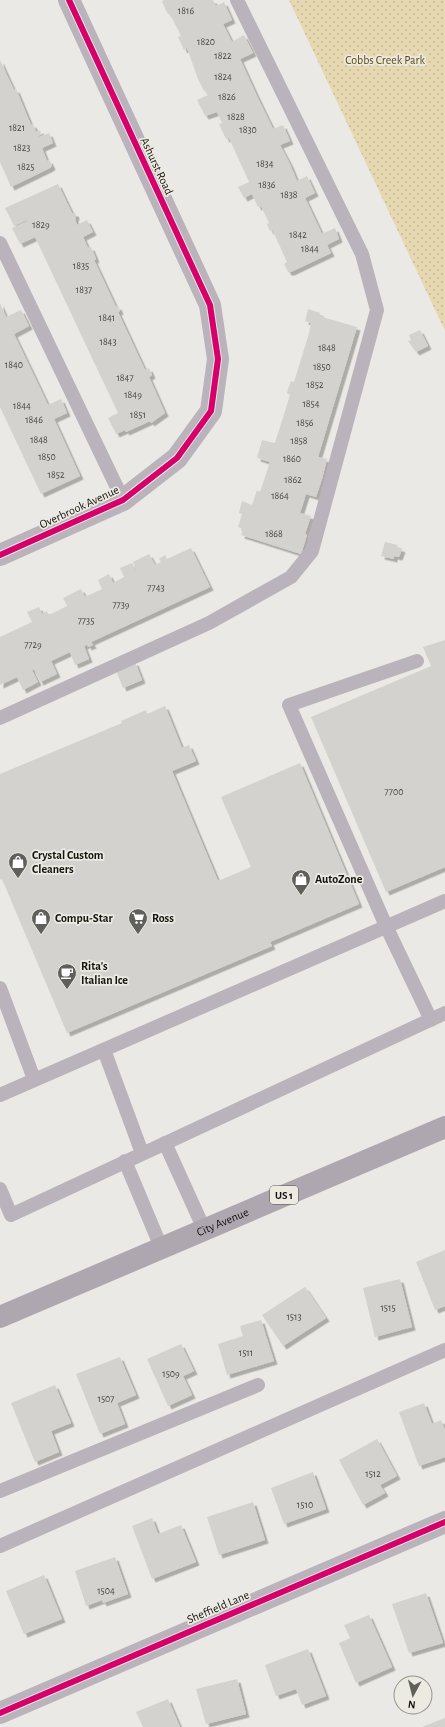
<svg xmlns="http://www.w3.org/2000/svg" width="445" height="1727" viewBox="0 0 445 1727" font-family="'Alegreya Sans',sans-serif">
	<defs>
		<pattern id="grass-dots" width="8" height="8" patternUnits="userSpaceOnUse"><rect width="8" height="8" fill="#e6d8b1"/><path d="M2 2h.1M6 6h.1" fill="none" stroke="#c4b897" stroke-width="1.8" stroke-linecap="round"/></pattern>
		<filter id="shadow"><feDropShadow dx="3.5" dy="3.5" stdDeviation="0" flood-color="#0004"/></filter>
	</defs>
	<rect width="100%" height="100%" fill="#eae9e5"/>
	<path fill="url(#grass-dots)" d="M289,0h156v331z"/>
	<path fill="#d3d2ce" filter="url(#shadow)" d="M164,0h49l3,6 8,-4 8,18 -9,4 9,18 12,-7 9,18 -13,6 16,35 17,35 10,-4 7,16 -10,4 10,19 7,17 10,-5 8,17 -10,5 17,36 13,-6 4,11 -12,6 4,8 -40,19h-3l-4,-8 3,-2 -15,-33 -2,2 -3,-7 2,-1 -8,-17 -3,1 -6,-13 -8,4 -6,-11 11,-5 -20,-44 -3,1 -7,-15 3,-1 -5,-11 -12,4 -8,-16 11,-5 -2,-5 -2,1 -6,-12 -11,-31 -3,2 -6,-13 3,-1 -11,-22h-2l-6,-12z
		M0,60l14,30 2,-1 15,36 2,-1 3,8 4,-2 1,4 -3,2 1,1 10,-4 4,10 -11,5 5,13 2,-1 3,6 -2,2 -39,19 -11,-25z
		M58,184l14,29h3l1,2 -1,4 2,6 10,-5 6,12 -10,5 5,11 3,-1 5,12 -2,1 22,47 2,-1 2,5 -2,1 27,58 4,-2 3,7 -3,2 16,36 -14,10 -1,-2 -24,11 -1,-2 -9,4 -8,-16 10,-5 -83,-176 -15,7 -8,-16 16,-7 -1,-1 -13,6 -9,-18z
		M0,303l6,14 15,-7 8,16 -15,8 34,71 13,-6 6,14 -13,6 26,57 -39,18 -41,-87z
		M308,309l12,4 -1,3 38,11 -39,130 9,2 -5,20 -6,18 -10,-3 -6,19 11,3 -6,18 2,1 -6,19 -60,-19 2,-6 -5,-2 4,-13 -3,-1 3,-12 10,4 5,-15 3,2 10,-30 -13,-4 5,-18 13,3 15,-48 -3,-2 2,-7 2,-5 3,1 15,-49 2,-10 -6,-2z
		M420,330l8,16 -12,6 -8,-11 3,-1 -2,-5z
		M385,542l13,3 -1,2 5,2 -3,8 -5,-1v3l-13,-3z
		M191,548l19,39 -119,55 2,3 -5,2 -1,-3 -1,1 -2,1 5,13 -14,6 -5,-13 -19,9 6,13 -17,8 -6,-13 -2,1 6,12 -15,8 -6,-13 -17,8v-48l32,-15 -5,-10 12,-5 3,7 5,-3 1,3h3l16,-8 -4,-8 18,-9 4,8 17,-8 -4,-9 11,-6 4,9 11,-6 -4,-9 12,-5 5,10 -4,-11 16,-8 6,11 6,-3 -2,-3 6,-4 2,4z
		M445,640v227l-59,25 -75,-175 120,-51 -8,-19z
		M135,662l7,18 -19,8 -7,-18z
		M165,706l17,42 7,-3 7,16 -24,10 46,110 33,-14 -30,-70 79,-34 59,141 -89,38 2,4 -205,87 -65,-154 -2,1v-106l122,-51 -1,-2 25,-11 1,4z
		M445,1250v56l-10,4 -19,-48z
		M400,1279l12,48 -37,10 -12,-49z
		M305,1287l21,31 -43,28 -21,-31z
		M261,1320l13,41 -47,14 -9,-31 25,-8 -3,-10z
		M181,1344l13,27 -11,5 9,19 -24,11 -21,-47z
		M120,1357l16,38 -19,8 8,21 -25,10 -24,-60z
		M55,1385l16,38 -20,8 8,21 -24,10 -24,-59z
		M424,1403l8,21 9,-4 4,10v27l-26,9 -20,-54z
		M377,1439l20,37 -17,9 5,8 -22,12 -24,-45z
		M313,1472l13,37 -42,15 -13,-36z
		M253,1502l12,38 -46,15 -12,-38z
		M152,1518l6,16 23,-9 15,37 -44,17 -20,-53z
		M115,1557l13,37 -25,9 -1,-3 -16,6 -11,-35z
		M44,1575l18,44 -38,15 -18,-43z
		M426,1593l17,50 -34,10 -17,-49z
		M369,1615l23,52 -36,16 -17,-40 11,-5 -6,-13z
		M308,1649l18,47 -24,9 -6,-16 -20,7 -11,-31z
		M237,1679l9,35 -40,10 -10,-35z
		M168,1699l12,28h-37l-7,-15z
		M445,1718v9h-23z"/>
	<g fill="none" stroke-linecap="round" stroke-linejoin="round">
		<path stroke="#bab3bb" stroke-width="14" d="M0,243l123,257
			M417,661l-128,44 97,221 45,94
			M0,718l209,-95 82,-46 21,-26 65,-241 -15,-56 -125,-254
			M0,988l34,91
			M104,1050l38,103
			M0,1095l445,-194
			M165,1143l39,86
			M125,1161l36,86
			M0,1189l11,26 434,-202
			M0,1491l258,-106
			M0,1546l445,-196"/>
		<path stroke="#bab3bb" stroke-width="22" d="M0,555l123,-55 54,-42 34,-47 7,-52 -8,-54 -141,-305
			M0,1713l445,-191"/>
		<path stroke="#aea7af" stroke-width="22" id="s1" d="M0,1317l445,-190"/>
		<g stroke="#edeae2" stroke-width="8">
			<path id="cycleway" d="M0,555l123,-55 54,-42 34,-47 7,-52 -8,-54 -141,-305
				M0,1713l445,-191"/>
		</g>
		<use href="#cycleway" stroke="#d6006c" stroke-width="6"/>
	</g>
	<defs>
		<g id="shop-pin" transform="scale(1)"><path d="M0 17L-7.5 6A9.5 9.5 0 1 1 7.5 6Z" fill="#5f5f5b" stroke="#edeae2"/><path d="M-5-2.5h2.3a2.7 3.5 0 0 1 5.4 0H5L5.5 6h-11ZM-1.5-2.5h3a1.5 2.3 0 0 0-3 0Z" fill="#fff"/></g>
		<g id="supermarket-pin" transform="scale(1)"><path d="M0 17L-7.5 6A9.5 9.5 0 1 1 7.5 6Z" fill="#5f5f5b" stroke="#edeae2"/><path d="M-6-5.5h2.5l.6 2H6L4.5 2H-2.5L-4.4-4H-6ZM-1.5 3.2a1.3 1.3 0 1 0 .1 0ZM3 3.2a1.3 1.3 0 1 0 .1 0Z" fill="#fff"/></g>
		<g id="cafe-pin" transform="scale(1)"><path d="M0 17L-7.5 6A9.5 9.5 0 1 1 7.5 6Z" fill="#5f5f5b" stroke="#edeae2"/><path d="M-5.5-4.5H6V0H3Q3 3.5 0 3.5H-2.5Q-5.5 3.5-5.5 0ZM3-3.2v2h1.7v-2ZM-6 4.5H4V6H-6Z" fill="#fff"/></g>
	</defs>
	<g fill-rule="evenodd">
		<use href="#shop-pin" x="18" y="862"/>
		<use href="#shop-pin" x="301" y="879"/>
		<use href="#shop-pin" x="41" y="918"/>
		<use href="#supermarket-pin" x="138" y="918"/>
		<use href="#cafe-pin" x="67" y="973"/>
	</g>
	<g text-anchor="middle" dominant-baseline="central" stroke-width="3.5" stroke-linejoin="round" paint-order="stroke">
		<g font-size="10" fill="#454441">
			<text x="186" y="11">1816</text>
			<text x="206" y="42">1820</text>
			<text x="223" y="56">1822</text>
			<text x="223" y="77">1824</text>
			<text x="227" y="97">1826</text>
			<text x="236" y="117">1828</text>
			<text x="17" y="128">1821</text>
			<text x="248" y="130">1830</text>
			<text x="22" y="148">1823</text>
			<text x="265" y="164">1834</text>
			<text x="26" y="167">1825</text>
			<text x="267" y="185">1836</text>
			<text x="289" y="195">1838</text>
			<text x="41" y="225">1829</text>
			<text x="298" y="235">1842</text>
			<text x="310" y="249">1844</text>
			<text x="81" y="266">1835</text>
			<text x="84" y="290">1837</text>
			<text x="107" y="318">1841</text>
			<text x="108" y="342">1843</text>
			<text x="327" y="348">1848</text>
			<text x="14" y="365">1840</text>
			<text x="322" y="367">1850</text>
			<text x="125" y="378">1847</text>
			<text x="315" y="385">1852</text>
			<text x="133" y="395">1849</text>
			<text x="311" y="404">1854</text>
			<text x="22" y="406">1844</text>
			<text x="138" y="415">1851</text>
			<text x="34" y="420">1846</text>
			<text x="305" y="423">1856</text>
			<text x="39" y="440">1848</text>
			<text x="299" y="441">1858</text>
			<text x="47" y="457">1850</text>
			<text x="292" y="459">1860</text>
			<text x="56" y="475">1852</text>
			<text x="293" y="480">1862</text>
			<text x="280" y="496">1864</text>
			<text x="274" y="534">1868</text>
			<text x="156" y="588">7743</text>
			<text x="121" y="605">7739</text>
			<text x="86" y="621">7735</text>
			<text x="33" y="645">7729</text>
			<text x="394" y="792">7700</text>
			<text x="388" y="1308">1515</text>
			<text x="294" y="1317">1513</text>
			<text x="246" y="1353">1511</text>
			<text x="171" y="1374">1509</text>
			<text x="106" y="1399">1507</text>
			<text x="373" y="1474">1512</text>
			<text x="305" y="1505">1510</text>
			<text x="106" y="1591">1504</text>
		</g>
		<rect fill="#edeae2" stroke="#555450" stroke-width="1" x="270" y="1186" width="28" height="18" rx="3"/>
		<g font-size="11" font-weight="bold" fill="#141411">
			<text x="284" y="1195">US 1</text>
		</g>
		<g font-size="12" fill="#5b4a12" stroke="#edeae2">
			<text x="385" y="60">Cobbs Creek Park</text>
		</g>
		<g font-size="12" fill="#141411" stroke="#edeae2">
			<text transform="translate(157 166) rotate(65)">Ashurst Road</text>
			<text transform="translate(79 507) rotate(-25)">Overbrook Avenue</text>
			<text stroke="none"><textPath href="#s1" startOffset="242">City Avenue</textPath></text>
			<text transform="translate(218 1607) rotate(-23)">Sheffield Lane</text>
		</g>
		<g font-size="12" font-weight="bold" fill="#141411" stroke="#edeae2" text-anchor="start">
			<text x="32" y="855">Crystal Custom<tspan x="32" dy="14">Cleaners</tspan></text>
			<text x="315" y="879">AutoZone</text>
			<text x="55" y="918">Compu-Star</text>
			<text x="152" y="918">Ross</text>
			<text x="81" y="966">Rita's<tspan x="81" dy="14">Italian Ice</tspan></text>
		</g>
	</g>
	<g transform="translate(413 1695) rotate(187)"><circle r="19" fill="#edeae2" stroke="#96948e"/>
	<path d="M0-3L7 15L0 10L-7 15Z" fill="#5f5f5b"/>
	<text y="-6" font-size="11" font-weight="bold" text-anchor="middle" fill="#141411">N</text>
	</g>
</svg>
